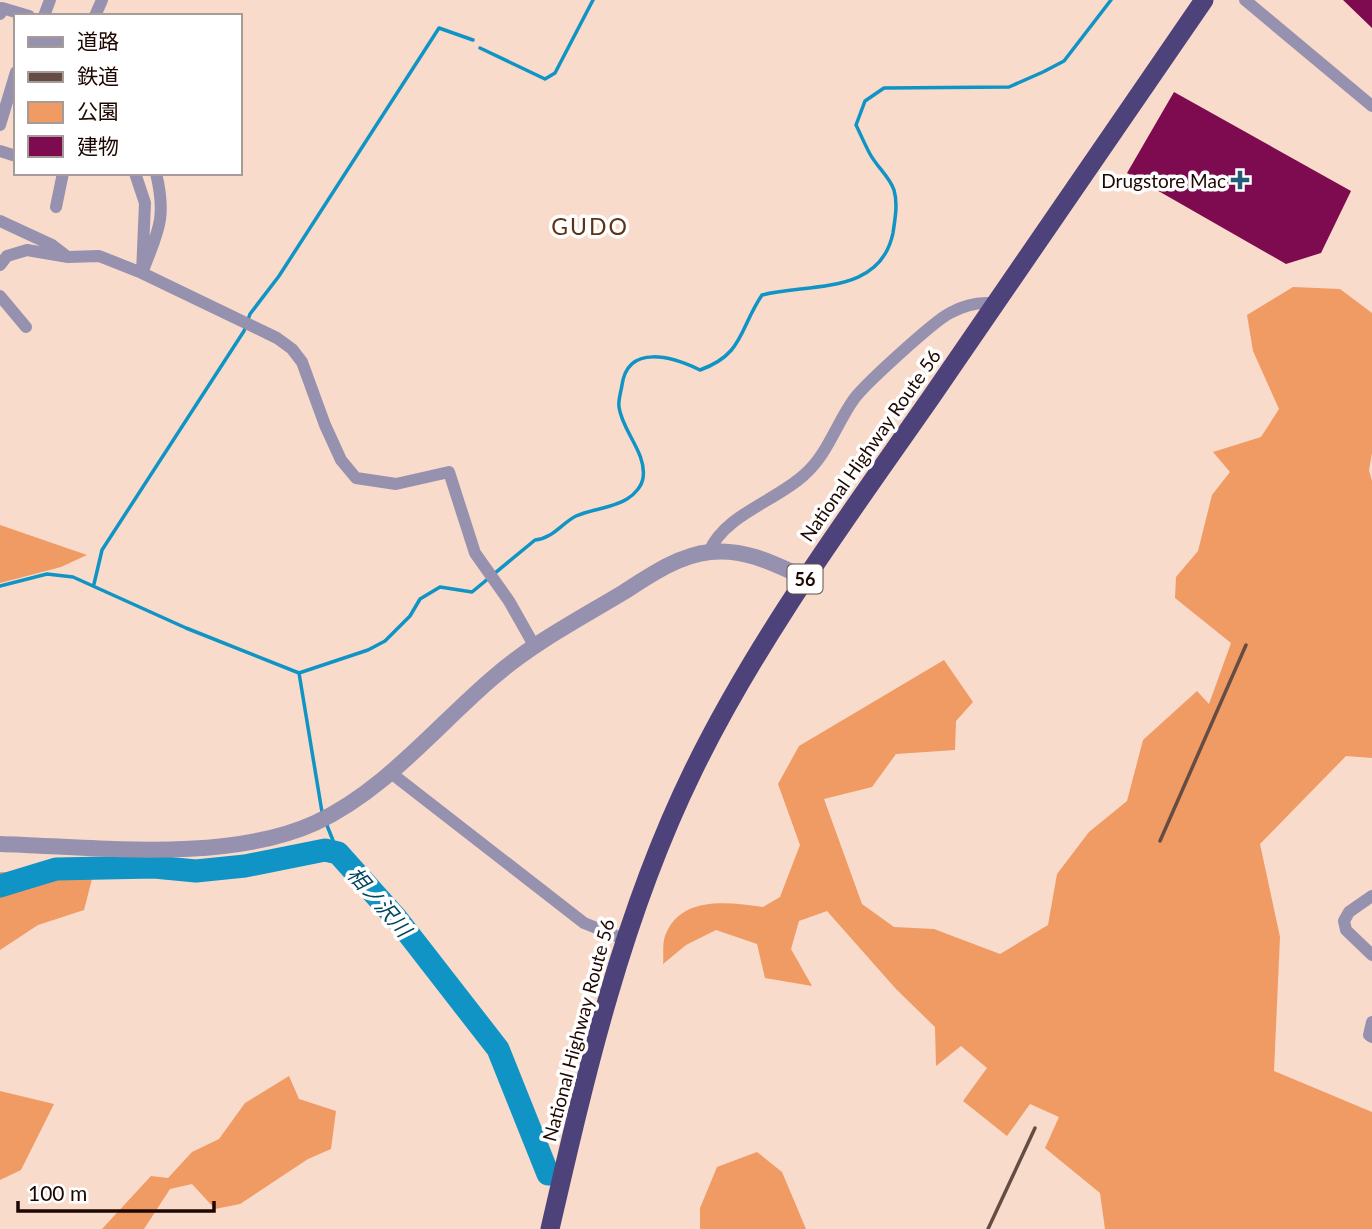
<svg xmlns="http://www.w3.org/2000/svg" width="1372" height="1229" viewBox="0 0 1372 1229" font-family="Lato,'Noto Sans JP',sans-serif">
	<rect width="100%" height="100%" fill="#f8dbca"/>
	<path fill="#f09a64" d="M1293,287l47,2 32,24v140l-3,17 3,11v277l-26,-2 -86,88 20,93 -6,134 98,41v117h-267l-5,-36 -55,-45 14,-31 -29,-13 -23,32 -44,-35 24,-33 -26,-22 -25,20 -1,-39 -39,-38 -69,-78 -28,10 -8,28 21,37 -47,-8 -8,-34 -41,-14 -30,15 -23,19c1,-8 -1,-20 2,-28 15,-41 64,-34 98,-29l17,-10 20,-52 -22,-61 21,-38 145,-86 29,42 -17,19 -1,29 -59,4 -24,33 -48,12 38,105 32,23 40,2 66,25 48,-29 9,-51 32,-42 38,-31 16,-61 54,-49 12,13 22,-61 -56,-45 1,-21 22,-26 14,-56 18,-23 -17,-20 48,-15 18,-28 -26,-58 -6,-36z
		M0,525l87,30 -26,12 -61,16z
		M0,872l93,3 -9,35 -46,15 -38,25z
		M289,1076l10,23 37,12 -5,38 -23,10 -68,45 -25,5 -23,-25 -22,5 -26,40h-42l49,-53 17,2 24,-26 27,-13 26,-36z
		M0,1091l54,13 -33,66 -21,10z
		M757,1152l25,20 24,57h-106v-21l17,-41z"/>
	<g fill="none" stroke-linecap="round" stroke-linejoin="round">
		<path stroke="#1094c5" stroke-width="3.5" d="M480,48l65,31 10,-6 38,-73
			M94,584l8,-34 142,-219 6,-17 29,-38 160,-248 34,12
			M0,586l47,-12 26,3 113,51 113,45 69,-23 17,-9 25,-25 10,-17 20,-12 32,5 63,-52c17,-1 27,-17 41,-24 16,-7 37,-8 51,-17 7,-4 15,-13 16,-21 4,-25 -21,-47 -24,-71 -1,-7 2,-15 3,-22 6,-42 51,-28 78,-15 44,-16 39,-41 62,-75 46,-12 118,1 131,-62 2,-14 5,-29 1,-43 -5,-14 -17,-23 -24,-36 -5,-9 -9,-19 -14,-29l9,-24 19,-13 125,-1 34,-15 21,-11 47,-61
			M299,673l23,139
			M326,823l12,30"/>
		<path stroke="#1094c5" stroke-width="23" d="M0,886l56,-17 98,-2 42,4 49,-5 80,-16 13,3 59,66 101,130 50,125"/>
	</g>
	<path fill="#7e0b4f" d="M1343,0h29v28z
		M1174,92l177,99 -30,62 -35,11 -159,-91z"/>
	<g fill="none" stroke-linecap="round" stroke-linejoin="round">
		<path stroke="#9591af" stroke-width="12" d="M1245,0l127,106
			M0,14l2,-6 27,8
			M44,16l6,-16
			M95,16l7,-16
			M0,125l16,-53
			M0,151l16,5
			M156,173c11,46 2,58 -14,100l135,65 15,11 10,13 23,63 16,35 15,18 40,6 53,-12 26,81 34,48 26,46
			M56,207l7,-34
			M0,221l52,24 13,10
			M0,265l7,-9 20,-6 41,7 31,-1 43,17 3,-70 -10,-30
			M0,296l26,31
			M709,552c15,-37 67,-51 95,-77 24,-21 32,-51 50,-76 11,-15 80,-78 96,-86 15,-8 30,-12 46,-9
			M391,773l193,150 40,16
			M1372,896l-23,16 -5,9 2,9 26,25
			M1372,1022l-3,13 3,2"/>
		<path stroke="#9591af" stroke-width="16" d="M0,844c96,3 227,19 315,-21 70,-32 122,-98 180,-147 38,-33 86,-58 129,-84 25,-16 55,-37 86,-40 34,-4 65,12 95,26"/>
		<path stroke="#4e427a" stroke-width="19" d="M550,1229c36,-156 72,-313 143,-458 65,-133 154,-253 239,-375 91,-131 181,-264 272,-396"/>
		<path stroke="#664d43" stroke-width="3.5" d="M1160,841l86,-196
			M988,1229l47,-101"/>
	</g>
	<path fill="#245c77" stroke="#fff" stroke-width="2.5" d="M1236.5 169.5h7v7h7v7h-7v7h-7v-7h-7v-7h7z"/>
	<g text-anchor="middle" dominant-baseline="central" stroke-width="7" stroke-linejoin="round" paint-order="stroke">
		<rect fill="#fff" stroke="#62514c" stroke-width="2" x="787.5" y="564.5" width="35" height="29" rx="5"/>
		<g font-size="18" font-weight="bold" fill="#1e0700">
			<text x="805" y="579">56</text>
		</g>
		<g font-size="19" fill="#1e0700" stroke="#fff" text-anchor="end">
			<text x="1226" y="180">Drugstore Mac</text>
		</g>
		<g font-size="19" fill="#1e0700" stroke="#fff">
			<text transform="translate(870 445) rotate(-55)">National Highway Route 56</text>
			<text transform="translate(578 1030) rotate(-75)">National Highway Route 56</text>
		</g>
		<g font-size="21" font-style="italic" fill="#024660" stroke="#fff">
			<text transform="translate(380 901) rotate(49)">相ノ沢川</text>
		</g>
		<g font-size="23" letter-spacing="2" fill="#613213" stroke="#fff">
			<text x="590" y="226">GUDO</text>
		</g>
	</g>
	<rect x="14" y="14" width="228" height="161" fill="#ffffff" stroke="#a59c99" stroke-width="2"/>
	<rect x="28" y="37" width="35" height="10" fill="#9591af" stroke="#a59c99" stroke-width="2"/>
	<text x="77" y="49" font-size="21" fill="#1e0700">道路</text>
	<rect x="28" y="72" width="35" height="10" fill="#664d43" stroke="#a59c99" stroke-width="2"/>
	<text x="77" y="84" font-size="21" fill="#1e0700">鉄道</text>
	<rect x="28" y="102" width="35" height="21" fill="#f09a64" stroke="#a59c99" stroke-width="2"/>
	<text x="77" y="119" font-size="21" fill="#1e0700">公園</text>
	<rect x="28" y="136" width="35" height="21" fill="#7e0b4f" stroke="#a59c99" stroke-width="2"/>
	<text x="77" y="154" font-size="21" fill="#1e0700">建物</text>
	<path d="M18 1201v10h196v-10" fill="none" stroke="#1e0700" stroke-width="3.5"/>
	<text x="28" y="1201" font-size="21" fill="#1e0700" stroke="#ffffff" stroke-width="5" paint-order="stroke">100 m</text>
</svg>
